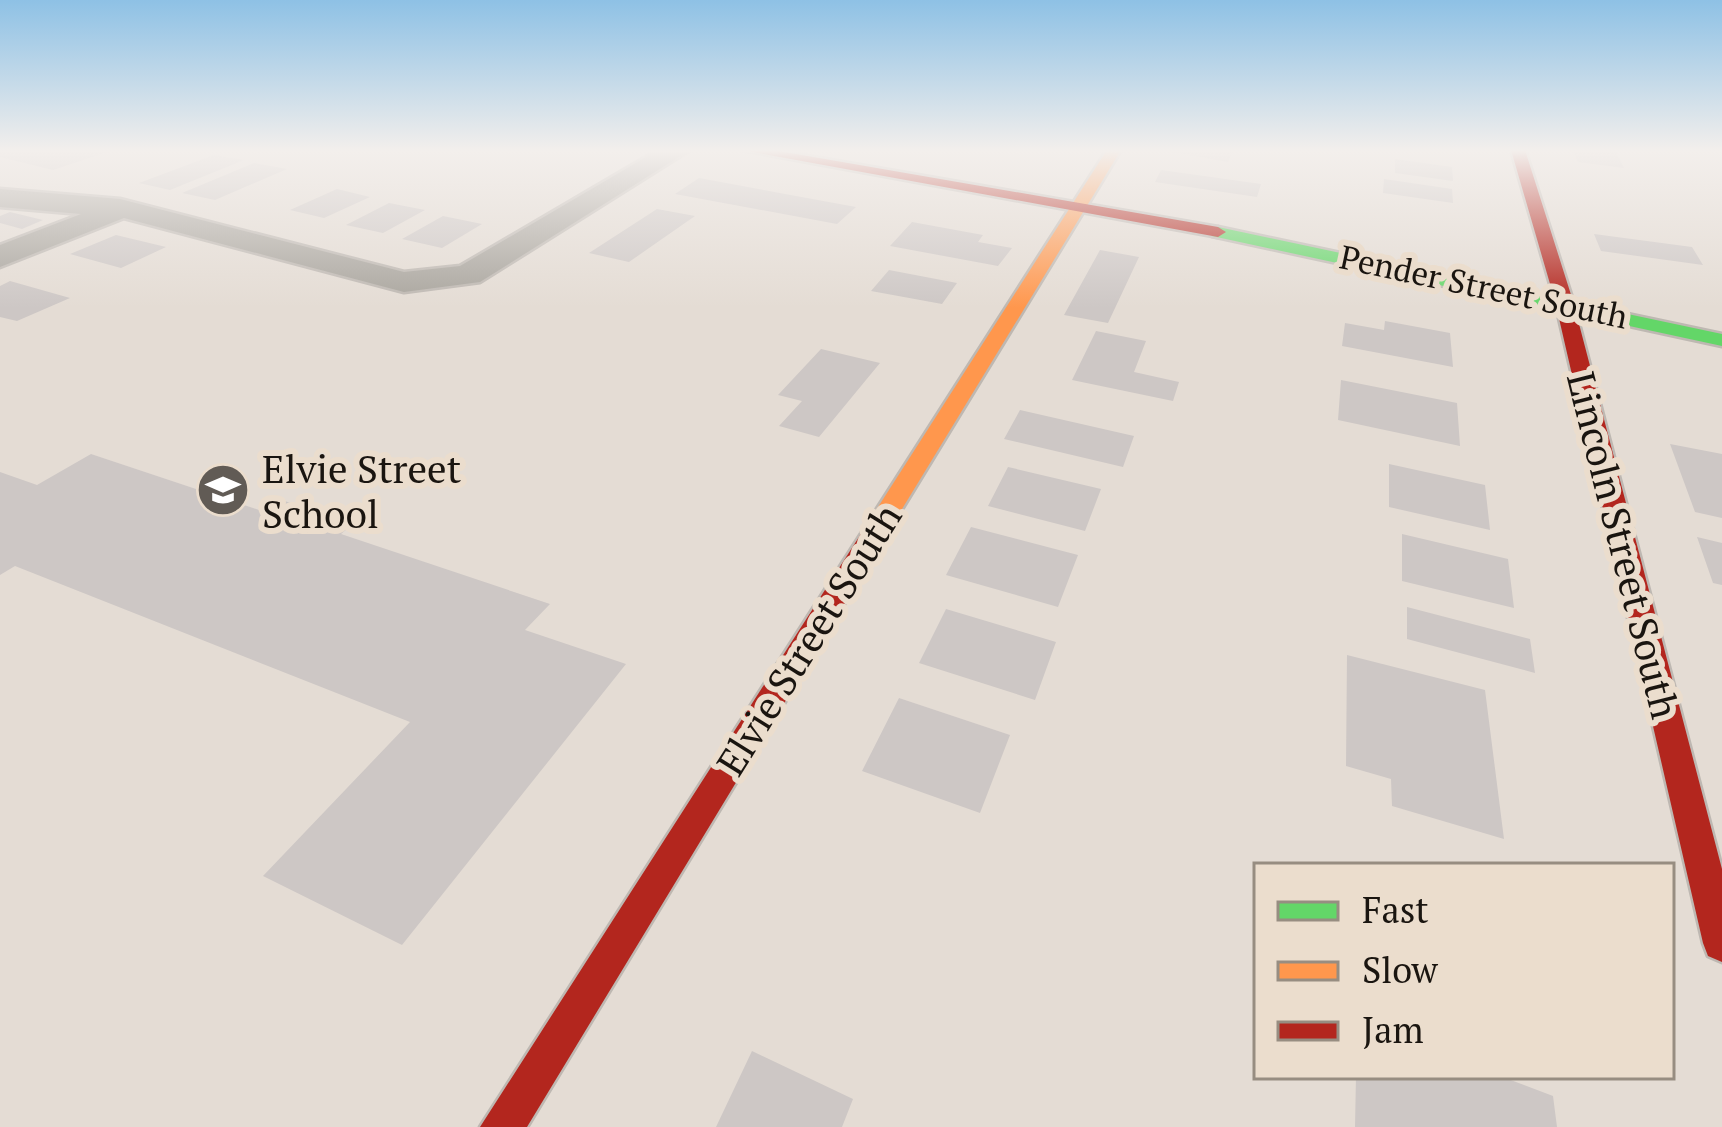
<svg xmlns="http://www.w3.org/2000/svg" width="1722" height="1127" viewBox="0 0 1722 1127" font-family="'PT Serif',serif">
	<rect width="100%" height="100%" fill="#e4dcd4"/>
	<path fill="#cdc7c5" d="M0,150h109l1,1 -57,19 -53,-13z
		M1161,150h72l-5,12z
		M1573,150h42l9,18 -46,-6z
		M214,155l30,5 -74,30 -31,-7z
		M1395,159l57,8 1,14 -58,-8z
		M254,163l33,6 -72,31 -33,-7z
		M1161,170l100,14 -4,13 -102,-15z
		M699,178l157,29 -19,17 -162,-30z
		M1384,179l68,10 1,14 -70,-10z
		M337,189l33,8 -46,21 -34,-8z
		M389,203l36,7 -42,23 -37,-8z
		M657,209l38,7 -66,46 -40,-9z
		M10,212l33,8 -21,9 -22,-6v-7z
		M443,216l39,8 -40,24 -40,-9z
		M912,222l71,13 -5,7 34,6 -14,18 -108,-20z
		M1594,234l98,13 11,18 -102,-14z
		M116,235l50,12 -45,21 -51,-14z
		M1100,250l39,7 -31,66 -44,-8z
		M889,270l68,13 -15,21 -71,-13z
		M10,281l60,17 -53,23 -17,-4v-31z
		M1385,321l65,12 3,34 -111,-21 3,-23 39,7z
		M1096,331l50,10 -12,31 45,10 -6,19 -101,-21z
		M821,349l59,14 -61,74 -40,-11 23,-25 -24,-6z
		M1341,380l116,23 3,43 -122,-26z
		M1020,410l114,26 -11,31 -119,-28z
		M1670,444l52,10v64l-27,-6z
		M91,454l168,56 16,-12 79,25 -13,11 209,70 -25,26 101,34 -224,281 -139,-69 147,-154 -395,-156 -15,9v-103l37,13z
		M1389,464l96,21 5,45 -101,-23z
		M1008,467l93,22 -16,42 -97,-25z
		M971,527l107,28 -20,52 -112,-32z
		M1402,534l106,25 6,49 -112,-27z
		M1697,537l25,6v42l-9,-2z
		M1407,607l123,32 5,34 -128,-34z
		M946,609l110,33 -21,58 -116,-37z
		M1347,655l138,35 19,149 -112,-33 -1,-27 -45,-13z
		M899,698l111,37 -30,78 -118,-42z
		M752,1051l101,48 -11,28h-126z
		M1356,1076h144l53,20 4,31h-202z"/>
	<g fill="none" stroke-linecap="round" stroke-linejoin="round">
		<g stroke="#beb8b2" stroke-width="5">
			<path id="street" d="M658,150h32l-210,132 -76,10 -280,-74 -124,49v-22l81,-31 -81,-7v-18l120,10 284,73 56,-6z"/>
		</g>
		<g stroke="#beb8b2" stroke-width="5">
			<path id="fast" d="M1218,227l504,107v12l-510,-110 -2,-4z"/>
		</g>
		<g stroke="#beb8b2" stroke-width="5">
			<path id="slow" d="M1107,150h14l-233,382 -4,6h-18l-4,-6z"/>
		</g>
		<g stroke="#beb8b2" stroke-width="5">
			<path id="jam" d="M742,150h31l445,77 8,5 -8,5z
				M1511,150h14l48,151 149,568v93l-14,-6 -5,-13 -148,-642z
				M875,523l13,9 -361,595h-47l386,-601z"/>
		</g>
		<use href="#street" fill="#a8a49d" fill-rule="evenodd"/>
		<use href="#fast" fill="#63d668" fill-rule="evenodd"/>
		<use href="#slow" fill="#ff974d" fill-rule="evenodd"/>
		<use href="#jam" fill="#b3261e" fill-rule="evenodd"/>
	</g>
	<linearGradient id="sky" x2="0" y2="1"><stop stop-color="#8ec1e5"/><stop offset="0.49" stop-color="#f3efec"/><stop offset="1" stop-color="#f3efec" stop-opacity="0"/></linearGradient>
	<rect width="1722" height="308" fill="url(#sky)"/>
	<defs>
		<g id="school-disc" transform="scale(2.7)"><circle r="9.5" fill="#615b55" stroke="#ebddcd"/><path d="M0-5L7-2L0 1L-7-2ZM-4 1L0 2.5L4 1V4Q0 6-4 4Z" fill="#fff"/></g>
	</defs>
	<g fill-rule="evenodd">
		<use href="#school-disc" x="223" y="490"/>
	</g>
	<g text-anchor="middle" dominant-baseline="central" stroke-width="12" stroke-linejoin="round" paint-order="stroke">
		<g font-size="33" fill="#1a1510" stroke="#ebddcd">
			<text transform="translate(1484 286) rotate(12)">Pender Street South</text>
		</g>
		<g font-size="39" fill="#1a1510" stroke="#ebddcd" text-anchor="start">
			<text x="262" y="468">Elvie Street<tspan x="262" dy="45">School</tspan></text>
		</g>
		<g font-size="39" fill="#1a1510" stroke="#ebddcd">
			<text transform="translate(1624 545) rotate(76)">Lincoln Street South</text>
			<text transform="translate(808 639) rotate(-58)">Elvie Street South</text>
		</g>
	</g>
	<rect x="1254" y="863" width="420" height="216" fill="#ebddcd" stroke="#978d81" stroke-width="3"/>
	<rect x="1278" y="902" width="60" height="18" fill="#63d668" stroke="#978d81" stroke-width="3"/>
	<text x="1362" y="923" font-size="36" fill="#1a1510">Fast</text>
	<rect x="1278" y="962" width="60" height="18" fill="#ff974d" stroke="#978d81" stroke-width="3"/>
	<text x="1362" y="983" font-size="36" fill="#1a1510">Slow</text>
	<rect x="1278" y="1022" width="60" height="18" fill="#b3261e" stroke="#978d81" stroke-width="3"/>
	<text x="1362" y="1043" font-size="36" fill="#1a1510">Jam</text>
</svg>
